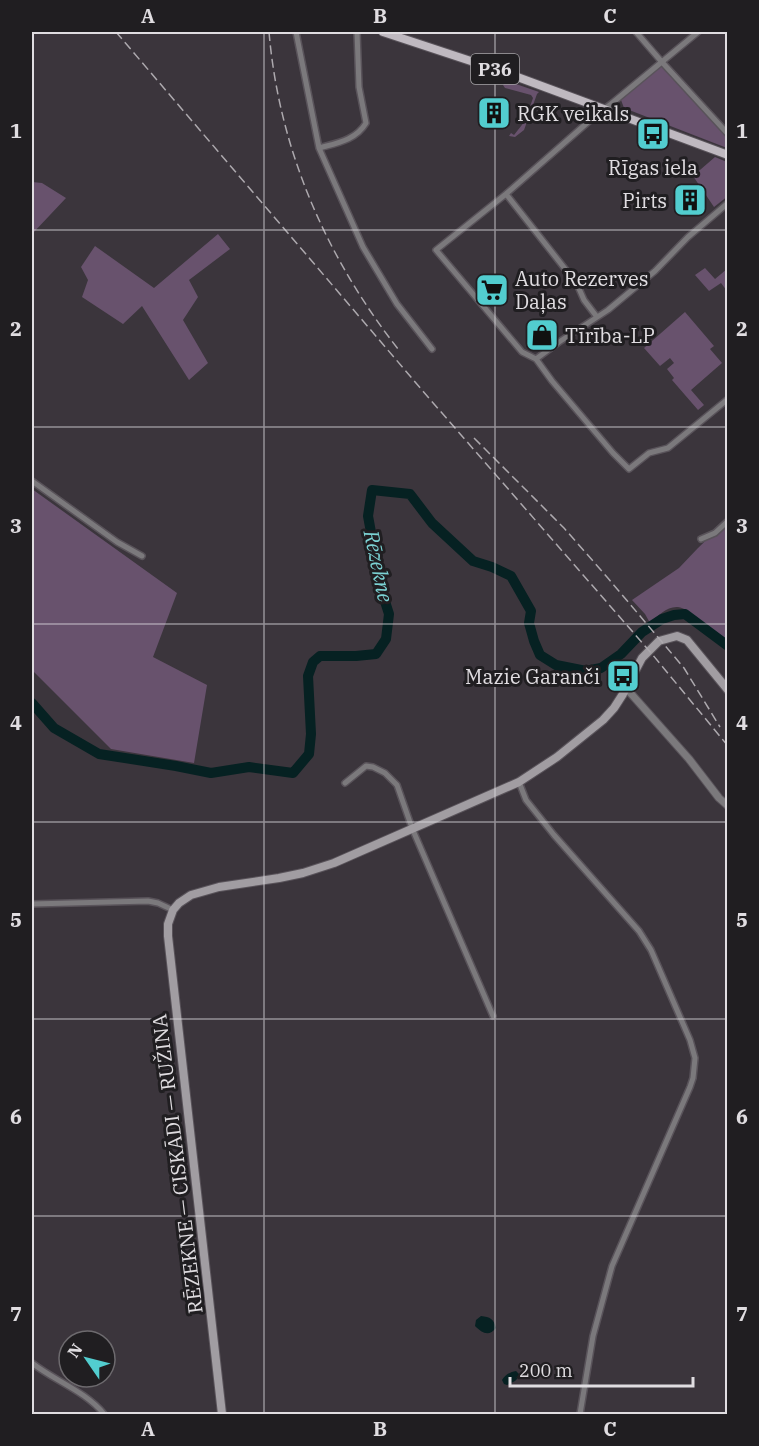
<svg xmlns="http://www.w3.org/2000/svg" width="759" height="1446" viewBox="0 0 759 1446" font-family="'IBM Plex Serif',serif">
	<rect width="100%" height="100%" fill="#3b353c"/>
	<path fill="#68526d" d="M661,66l66,71v11l-103,-40 -3,-8z
		M507,81l32,11 -2,2 -13,36 -9,7 -6,-1 2,-3 3,2 11,-14 8,-23 -2,-3 -26,-7 -2,-3z
		M715,157l12,5 1,34 -14,11 -21,-31z
		M32,182l10,1 24,15 -33,35h-1z
		M218,234l12,15 -41,31 9,17 -15,23 25,43 -19,17 -47,-74 -19,18 -41,-27 6,-17 -7,-13 14,-21 59,42z
		M705,268l10,11 12,-10v22l-6,-8 -12,8 -14,-16z
		M685,312l29,34 -4,3 12,14 -31,27 13,15 -6,5 -26,-30 2,-2 -7,-9 7,-6 -4,-5 -10,8 -16,-18z
		M32,489l145,104 -24,64 54,28 -13,78 -83,-14 -79,-79z
		M727,520v123c-10,-8 -37,-35 -49,-36 -11,-1 -20,9 -28,16l-5,-9 -13,-14 47,-32 19,-20z"/>
	<path fill="#062122" d="M481,1316c9,1 13,3 15,12 -7,9 -14,5 -21,-2l1,-6z
		M516,1371l3,3v3l-4,4 -8,4 -3,-1 -2,-4c3,-5 8,-8 14,-9z"/>
	<g fill="none" stroke-linecap="round" stroke-linejoin="round">
		<path stroke="#062122" stroke-width="10" d="M32,703l22,25 45,26 77,12 35,7 38,-6 44,6 16,-19 2,-20 -3,-58 5,-14 7,-6h36l20,-2 10,-15 3,-25 -7,-22 -14,-76 4,-26 38,4 22,29 41,38 19,6 19,9 20,35 -2,12 5,18 6,14 16,10 30,6 15,-3 20,-14 21,-22 20,-13 12,-4 11,-1 43,32"/>
		<g stroke="#59535a" stroke-width="8">
			<path id="minor" d="M296,32l23,116 44,99 34,57 35,45
				M636,32l25,29 67,73
				M319,148c18,-5 37,-8 47,-25l-7,-36 -2,-55
				M506,194l71,90 7,16 13,17
				M536,359l-14,-7 -86,-102 70,-56 89,-78 16,-12 87,-72
				M536,359l16,22 61,72 16,16 20,-16 19,-5 60,-49
				M536,359l23,-17 49,-32 47,-39 33,-34 40,-34
				M32,481l85,61 25,14
				M701,539l14,-6 13,-12
				M519,782l7,18 28,35 85,96 12,19 39,90 5,18 -2,20 -3,9 -78,179 -19,70 -13,78
				M345,783l21,-17 7,1 12,6 12,12 15,43 81,188
				M32,904l116,-3 10,2 15,7
				M32,1363c23,18 53,28 72,51"/>
		</g>
		<g stroke="#59535a" stroke-width="9">
			<path id="tertiary" d="M626,688l63,71 30,39 9,8"/>
		</g>
		<g stroke="#59535a" stroke-width="10">
			<path id="secondary" d="M222,1414l-54,-478v-12l5,-14 6,-7 12,-8 28,-8 60,-9 24,-5 31,-10 185,-81 38,-25 46,-37 11,-12 9,-14 19,-36 17,-17 18,-5 10,4 41,50"/>
		</g>
		<g stroke="#59535a" stroke-width="10">
			<path id="primary" d="M383,32l121,40 224,83"/>
		</g>
		<use href="#minor" stroke="#7b797c" stroke-width="5"/>
		<use href="#tertiary" stroke="#7b797c" stroke-width="7"/>
		<use href="#secondary" stroke="#a19da2" stroke-width="8"/>
		<use href="#primary" stroke="#bfb9c0" stroke-width="8"/>
		<path stroke="#ada9ae" stroke-width="1.5" stroke-dasharray="9 4.5" stroke-linecap="butt" d="M116,32l312,365 224,257 76,92
			M269,32c10,117 57,225 129,317
			M474,438l90,90 43,49 77,91 36,59"/>
	</g>
	<path fill="none" stroke="#e0dde1" stroke-width="1.5" stroke-opacity="0.55" d="M264,32v1382M495,32v1382M32,230h696M32,427h696M32,624h696M32,822h696M32,1019h696M32,1216h696"/>
	<defs>
		<g id="building-square" transform="scale(1.725)"><rect x="-9" y="-9" width="18" height="18" rx="4" fill="#52cdcf" stroke="#201e21"/><path d="M-4-6H4V6H1V3H-1V6H-4ZM-2.5-4.3h1.7v1.8h-1.7ZM.8-4.3h1.7v1.8H.8ZM-2.5-1h1.7V.8h-1.7ZM.8-1h1.7V.8H.8Z" fill="#111"/></g>
		<g id="bus-square" transform="scale(1.725)"><rect x="-9" y="-9" width="18" height="18" rx="4" fill="#52cdcf" stroke="#201e21"/><path d="M-5-6H5V4H4V6H2V4H-2V6H-4V4H-5ZM-3.5-4V0h7V-4ZM-3.5 1.2v1.5H-2V1.2ZM2 1.2v1.5H3.5V1.2Z" fill="#111"/></g>
		<g id="supermarket-square" transform="scale(1.725)"><rect x="-9" y="-9" width="18" height="18" rx="4" fill="#52cdcf" stroke="#201e21"/><path d="M-6-5.5h2.5l.6 2H6L4.5 2H-2.5L-4.4-4H-6ZM-1.5 3.2a1.3 1.3 0 1 0 .1 0ZM3 3.2a1.3 1.3 0 1 0 .1 0Z" fill="#111"/></g>
		<g id="shop-square" transform="scale(1.725)"><rect x="-9" y="-9" width="18" height="18" rx="4" fill="#52cdcf" stroke="#201e21"/><path d="M-5-2.5h2.3a2.7 3.5 0 0 1 5.4 0H5L5.5 6h-11ZM-1.5-2.5h3a1.5 2.3 0 0 0-3 0Z" fill="#111"/></g>
	</defs>
	<g fill-rule="evenodd">
		<use href="#building-square" x="494" y="113"/>
		<use href="#bus-square" x="653" y="134"/>
		<use href="#building-square" x="690" y="200"/>
		<use href="#supermarket-square" x="492" y="290"/>
		<use href="#shop-square" x="542" y="335"/>
		<use href="#bus-square" x="623" y="676"/>
	</g>
	<g text-anchor="middle" dominant-baseline="central" stroke-width="6" stroke-linejoin="round" paint-order="stroke">
		<rect fill="#201e21" stroke="#a6a4a7" stroke-width="1.5" x="471" y="54" width="48" height="30" rx="4.5"/>
		<g font-size="18" font-weight="bold" fill="#e0dde1">
			<text x="495" y="69">P36</text>
		</g>
		<g font-size="20" fill="#e0dde1" stroke="#201e21" text-anchor="start">
			<text x="517" y="113">RGK veikals</text>
			<text x="653" y="167" text-anchor="middle">Rīgas iela</text>
			<text x="667" y="200" text-anchor="end">Pirts</text>
			<text x="515" y="278">Auto Rezerves<tspan x="515" dy="23">Daļas</tspan></text>
			<text x="565" y="335">Tīrība-LP</text>
			<text x="600" y="676" text-anchor="end">Mazie Garanči</text>
		</g>
		<g font-size="20" fill="#e0dde1" stroke="#201e21">
			<text transform="translate(177 1164) rotate(-97)">RĒZEKNE — CISKĀDI — RUŽINA</text>
		</g>
		<g font-size="21" font-style="italic" fill="#7cd3d4" stroke="#201e21">
			<text transform="translate(379 566) rotate(78)">Rēzekne</text>
		</g>
	</g>
	<rect width="759" height="1446" fill="none" stroke="#201e21" stroke-width="66"/>
	<g transform="translate(87 1359) rotate(305)"><circle r="28" fill="#201e21" stroke="#6d6a6e" stroke-width="1.5"/>
	<path d="M0-4.5L10 22L0 15L-10 22Z" fill="#52cdcf"/>
	<text y="-9" font-size="16" font-weight="bold" text-anchor="middle" fill="#e0dde1">N</text>
	</g>
	<path d="M510 1377v9h183v-9" fill="none" stroke="#e0dde1" stroke-width="3"/>
	<text x="519" y="1377" font-size="18" fill="#e0dde1" stroke="#201e21" stroke-width="4.5" paint-order="stroke">200 m</text>
	<rect x="33" y="33" width="693" height="1380" fill="none" stroke="#e0dde1" stroke-width="2"/>
	<g font-size="20" text-anchor="middle" font-weight="bold" fill="#e0dde1">
		<text x="148" y="23">A</text>
		<text x="380" y="23">B</text>
		<text x="610" y="23">C</text>
		<text x="16" y="138">1</text>
		<text x="742" y="138">1</text>
		<text x="16" y="336">2</text>
		<text x="742" y="336">2</text>
		<text x="16" y="533">3</text>
		<text x="742" y="533">3</text>
		<text x="16" y="730">4</text>
		<text x="742" y="730">4</text>
		<text x="16" y="927">5</text>
		<text x="742" y="927">5</text>
		<text x="16" y="1124">6</text>
		<text x="742" y="1124">6</text>
		<text x="16" y="1321">7</text>
		<text x="742" y="1321">7</text>
		<text x="148" y="1436">A</text>
		<text x="380" y="1436">B</text>
		<text x="610" y="1436">C</text>
	</g>
</svg>
